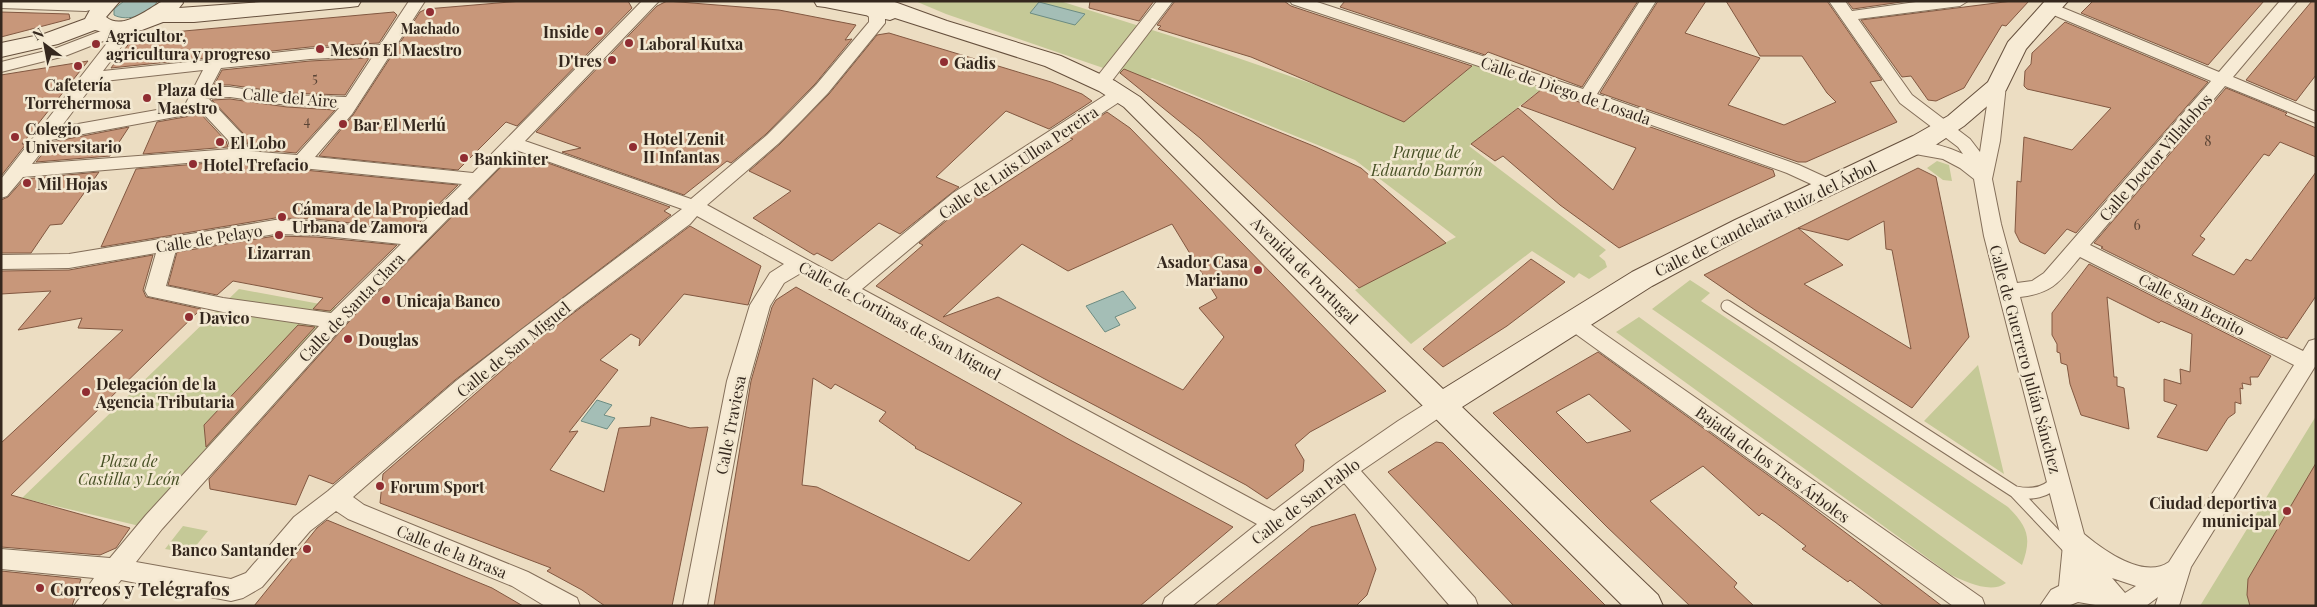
<svg xmlns="http://www.w3.org/2000/svg" width="2317" height="607" viewBox="0 0 2317 607" font-family="'Playfair Display',serif">
	<rect width="100%" height="100%" fill="#ecddc2"/>
	<path fill="#c5c997" d="M915,1h145l146,46 133,46 65,29 75,-62 70,23 -80,63 137,104 -7,6 6,5 2,6 -18,12 -10,-6 -5,5 -42,-27 -121,93 -56,-54 101,-53 -101,-77 -203,-82 -8,4 -198,-68z
		M1937,161l12,4 3,16 -9,-1 -16,-12z
		M1690,280l20,13 -9,8 307,206c20,20 24,31 14,58l-370,-256z
		M239,289l108,20 -199,219 -126,-30z
		M1639,317l367,266c-15,11 -40,-1 -55,-8l-335,-243z
		M1978,365l26,109 -80,-53z
		M2316,416v190h-116z
		M183,526l25,5 -18,22 -25,-4z"/>
	<path fill="#a4beb6" stroke="#6c8c82" d="M124,1h33c-4,14 -31,21 -43,14v-6z
		M1039,2l46,12 -10,11 -45,-12z
		M1123,291l13,17 -21,9 5,8 -15,7 -19,-26z
		M597,400l15,5 -8,10 11,3 -8,11 -26,-8z"/>
	<path fill="#c8977a" stroke="#825841" fill-rule="evenodd" d="M522,1h106l4,7 -115,118 -11,-4 -48,48 -139,-14 34,-41 67,-103 6,-3z
		M667,1l112,9 77,15 -11,15 7,-1 -37,45 -49,50 -35,29 -4,-2 -43,34 -122,-43 19,-4 -45,-16 121,-126z
		M1090,1h64l-15,20 -50,-13z
		M1175,1h109l7,5 181,60 -68,56 -153,-65 -93,-28 3,-3 -4,-1z
		M1345,1h293l-56,86 -94,-35 -3,3 -145,-48z
		M1658,1h48l-21,32 75,25 -32,47 56,20 52,-23 -9,-9 -25,-37h-42l-34,-55h101l55,79 -12,2 27,40 -91,40h-8l-198,-69z
		M1847,1h61l-55,8z
		M2012,1h17l-23,25 -4,-1 -38,63 -28,13 -8,-1 -17,-24 -9,1 -41,-57z
		M2093,1h171l-56,64 -127,-52z
		M2312,1h4v74l-20,26 -50,-21z
		M1,12l68,2 1,5 -69,18z
		M394,12l3,3 -18,28 -69,4 -199,21 22,-30 7,-3z
		M2065,22l143,60 -132,151 -9,-4 -22,25 -25,-12 -5,-10 2,-51 4,1 3,-45 48,13 39,-42 -84,-19 -3,-3 1,-15 6,-7 1,-11z
		M889,33l162,49 31,12 10,7 -43,28 -43,-18 -70,66 23,10 -59,47 -21,-11 -47,38 -15,-8 -3,2 -61,-37 38,-27 -42,-20 31,-27 49,-50 48,-59z
		M369,58l-24,37 -58,-2 -57,-8h-16l8,-15 88,-9z
		M88,61l-66,83h4l-25,32v-101z
		M1124,69l192,78 45,21 85,75 -87,45 -159,-150 -80,-65z
		M2226,88l61,25 -2,2 31,13v29l-36,-15 -11,14 -5,-2 -64,82 5,3 -13,16 42,20 12,-16 5,2 65,-89v124l-29,43 -4,-2 -1,1 -181,-90 2,-1 -9,-4z
		M1542,89l231,81 2,6 -156,72 -59,-43 -57,-49 -8,5 -24,-17 47,-36 95,82 23,-42 -115,-42z
		M230,99l57,8 48,3 -39,43 -46,-4 -7,-16 -31,-33z
		M199,112l27,29 2,6 -85,7 14,-32 39,-7z
		M1107,112l23,16 256,263 -76,41 -15,13 9,15 -1,11 -36,28 -21,-14 -203,-107 -167,-92 47,-41 -4,-2 49,-40 11,-8 5,2 89,-58 -5,-2zM1172,224l45,74 -18,10 25,29 -41,53 -185,-93 -55,20 79,-73 46,27z
		M129,127l-19,29 -74,6 16,-20z
		M534,158l136,49 -6,4 7,4 -216,165 -122,104 -24,-9 -13,30 -86,-16 -1,-10 146,-164 149,-151z
		M222,162l236,23 -46,45 -96,-11 -41,-1 -174,29 35,-78z
		M1918,168l18,9 33,160 -57,71 -157,-98 -51,-35 94,-47 45,37 -39,19 107,65 -19,-99 -6,-1 -2,-28 -36,19 -50,-12z
		M99,172l-37,52 -12,1 -19,28h-30v-53l7,-3 16,-18z
		M690,226l71,40 -13,39 -64,-11 -45,52 1,-7 -9,-5 -31,26 18,10 -49,62 9,-1 -28,39 54,22 15,-64 31,-2 1,-9 39,11 18,-1 -36,179h-67l-23,-16 -35,-19 4,-3 -171,-65 3,-29 153,-133z
		M275,236l41,1 81,8 -67,66 -17,-2 10,-11 -90,-17 -16,14 -49,-10 9,-33z
		M153,255l-10,35 3,7 55,12 -190,186 119,33 -14,20 -16,7 -99,-8v-104l122,-113 -45,-2 4,-10 -64,12 33,-39 -50,3v-23l68,-1z
		M1531,259l34,23 -58,44 -64,41 -20,-18z
		M2089,264l182,92 -13,21h-8l1,8 -9,-2 1,6 -3,-1 1,16 -6,-2v11l-7,5 -21,33 -50,-14 20,-32 -13,-4v-22l17,5 -1,-15 10,3 2,-38 -31,-13 -2,2 -52,-26 7,80h3v9l7,2 5,41 -48,-14 -11,-31 -3,-19 -6,-2 -1,-10 -3,-1v-8l-5,-9v-22z
		M796,287l276,154 161,86 -93,79h-426l37,-225 21,-74 4,-7zM813,378l18,11 4,-5 51,28 -7,9 37,26 -1,1 107,55 -53,58 -152,-74 -15,-2z
		M298,325l17,2 -109,120 -2,-22z
		M1598,352l206,149 138,105h-58l-34,-26 -2,2 -46,-33 4,-3 -31,-24 -13,-9 -3,3 -56,-50 -53,35 87,82 -3,4 20,19h-64l-83,-79 -114,-114zM1589,394l42,37 -44,12 -31,-31z
		M1436,442l7,1 163,163h-92l-126,-134z
		M2316,463v143h-66l-3,-11 1,-16z
		M1355,514l21,55 -9,26 -11,11h-141l96,-79z
		M327,520l165,68 31,18h-269l63,-78z
		M1,571l80,8 -9,27h-71z"/>
	<g fill="none" stroke-linecap="round" stroke-linejoin="round">
		<g stroke="#846f5a" stroke-width="13">
			<path id="lane" d="M1727,306l288,186 54,57
				M2016,492c15,3 31,1 41,-12"/>
		</g>
		<g stroke="#846f5a" stroke-width="2">
			<path id="street" d="M1,1h113l1,1 -2,3 -27,6 -85,-3z
				M409,1h16l-73,113 -37,43 158,16 169,-172h17l-134,140 166,58 76,-64 23,-23 26,-27 53,-63v-5l-8,-8 2,-3h12l10,9v8l-57,70 -26,27 -23,23 -72,62 139,76 107,-88 162,-104h12l2,4 -2,4 -160,104 -105,88 412,222 63,-48 61,-42 35,-22 8,-2 8,2 3,6 -3,6 -88,60 114,127 3,8h-28l-106,-123 -152,123h-30l3,-8 92,-74 -456,-251 -17,10 -14,23 -21,75 -42,225h-24l44,-225 23,-76 20,-32 14,-9 -87,-48 -7,8 -155,116 -63,53 -119,104 11,8 164,67 49,26 3,8h-35l-33,-20 -164,-67 -12,-8 -26,20 -48,56 -19,11 -12,3 -110,-21 -20,26h-27l20,-28 -93,-9v-20l109,9 36,-43 173,-189 -96,-14 -75,-16 -3,-5 11,-38 -87,15 -68,1v-14l68,-1 206,-34 41,1 97,11 49,-48 -240,-24 -199,17 -16,19 -6,2v-19l110,-141 -46,18 -64,16v-10l53,-13 73,-28 8,2 2,3 -34,45 207,-22 70,-4zM373,56l-27,41 -59,-2 -57,-8h-19l10,-19 89,-9zM203,70l-18,35 -124,22 34,-45zM230,97l57,8 52,3 -42,47 -48,-4 -7,-17 -33,-35 -4,-1zM199,109l29,31 3,9 -199,15 19,-24 140,-26 6,-1zM516,150l166,59 -161,121 -65,51 -128,110 -34,26 -48,56 -15,6 -95,-17 26,-33 192,-215zM275,234l41,1 85,9 -70,69 -108,-15 -57,-12 10,-36z
				M1157,1h16l-65,85h-12l-2,-4 2,-4z
				M1290,1h24l269,88 57,-88h16l-59,93 202,71 37,17 3,4 -3,4 -6,2 -6,-2 -37,-17 -206,-73 -289,-96z
				M1829,1h16l7,10 71,-10h45l-8,5 -102,13 54,76 58,44 10,13 10,-67 2,-4h12l2,4 -6,56 -8,38 9,45 16,59 15,-2 12,-8 167,-192 -167,-70 -2,-3 2,-3h12l163,67 61,-71h17l-64,76 83,35v11l-91,-37 -135,159 213,106 6,-10 7,-2v26l-125,202 -12,39h-24l3,-9 -12,9h-45l-23,-4 -10,4h-28l11,-16 8,-4 4,-41 -79,-309 -10,-57 -14,-11 -17,-9 -39,-7 -3,-4 3,-4c19,-5 41,2 59,10l-5,-7 -58,-44zM2080,257l214,108 -125,197c-25,18 -66,-12 -85,-28l-64,-237c34,-4 40,-16 60,-40zM2112,578l24,8 -11,7z
				M1573,314l7,3 402,281 3,8h-32l-387,-279 -3,-5 3,-5z"/>
		</g>
		<g stroke="#66503d" stroke-width="2">
			<path id="secondary" d="M95,1h25l-14,16c16,14 42,-8 55,-15 5,-2 15,-1 21,-1l1,2 -4,5 96,-7h86l-3,5 -8,1 -156,15h-31l-21,8 -21,4h-11l-15,-4 -37,14 -57,13v-14l43,-9 41,-15z
				M814,1h78l55,20 114,35 54,25 25,16 303,292 189,-117 103,-52 178,-84 35,-20 40,-34 20,-40 37,-41h23l-42,48 -20,41 -42,36 -33,22 -178,84 -101,54 -190,121 196,188 5,11h-40l-499,-499 -25,-16 -54,-25 -150,-48 -5,2 -65,-13 -8,-1z"/>
		</g>
		<use href="#lane" stroke="#f7ebd5" stroke-width="11"/>
		<use href="#street" fill="#f7ebd5" fill-rule="evenodd"/>
		<use href="#secondary" fill="#f7ebd5" fill-rule="evenodd"/>
	</g>
	<g fill="#902d32" stroke="#f3e8d1" stroke-width="2">
		<circle cx="430" cy="12" r="5"/>
		<circle cx="599" cy="31" r="5"/>
		<circle cx="629" cy="43" r="5"/>
		<circle cx="96" cy="44" r="5"/>
		<circle cx="320" cy="49" r="5"/>
		<circle cx="612" cy="60" r="5"/>
		<circle cx="944" cy="62" r="5"/>
		<circle cx="78" cy="66" r="5"/>
		<circle cx="147" cy="98" r="5"/>
		<circle cx="343" cy="124" r="5"/>
		<circle cx="15" cy="137" r="5"/>
		<circle cx="220" cy="142" r="5"/>
		<circle cx="633" cy="147" r="5"/>
		<circle cx="464" cy="158" r="5"/>
		<circle cx="193" cy="164" r="5"/>
		<circle cx="27" cy="183" r="5"/>
		<circle cx="282" cy="217" r="5"/>
		<circle cx="279" cy="235" r="5"/>
		<circle cx="1258" cy="270" r="5"/>
		<circle cx="386" cy="300" r="5"/>
		<circle cx="189" cy="317" r="5"/>
		<circle cx="348" cy="339" r="5"/>
		<circle cx="86" cy="392" r="5"/>
		<circle cx="380" cy="486" r="5"/>
		<circle cx="2287" cy="511" r="5"/>
		<circle cx="307" cy="549" r="5"/>
		<circle cx="40" cy="588" r="5"/>
	</g>
	<g text-anchor="middle" dominant-baseline="central" stroke-width="5" stroke-linejoin="round" paint-order="stroke">
		<g font-size="14" font-weight="bold" fill="#35281e" stroke="#f3e8d1">
			<text x="430" y="28">Machado</text>
		</g>
		<g font-size="14" fill="#5a4435">
			<text x="315" y="77">5</text>
			<text x="307" y="120">4</text>
			<text x="2208" y="140">8</text>
			<text x="2137" y="224">6</text>
		</g>
		<g font-size="16" font-weight="bold" fill="#35281e" stroke="#f3e8d1" text-anchor="start">
			<text x="589" y="31" text-anchor="end">Inside</text>
			<text x="106" y="35">Agricultor,<tspan x="106" dy="18">agricultura y progreso</tspan></text>
			<text x="639" y="43">Laboral Kutxa</text>
			<text x="330" y="49">Mesón El Maestro</text>
			<text x="602" y="60" text-anchor="end">D'tres</text>
			<text x="954" y="62">Gadis</text>
			<text x="78" y="84" text-anchor="middle">Cafetería<tspan x="78" dy="18">Torrehermosa</tspan></text>
			<text x="157" y="89">Plaza del<tspan x="157" dy="18">Maestro</tspan></text>
			<text x="353" y="124">Bar El Merlú</text>
			<text x="25" y="128">Colegio<tspan x="25" dy="18">Universitario</tspan></text>
			<text x="643" y="138">Hotel Zenit<tspan x="643" dy="18">II Infantas</tspan></text>
			<text x="230" y="142">El Lobo</text>
			<text x="474" y="158">Bankinter</text>
			<text x="203" y="164">Hotel Trefacio</text>
			<text x="37" y="183">Mil Hojas</text>
			<text x="292" y="208">Cámara de la Propiedad<tspan x="292" dy="18">Urbana de Zamora</tspan></text>
			<text x="279" y="252" text-anchor="middle">Lizarran</text>
			<text x="1248" y="261" text-anchor="end">Asador Casa<tspan x="1248" dy="18">Mariano</tspan></text>
			<text x="396" y="300">Unicaja Banco</text>
			<text x="199" y="317">Davico</text>
			<text x="358" y="339">Douglas</text>
			<text x="96" y="383">Delegación de la<tspan x="96" dy="18">Agencia Tributaria</tspan></text>
			<text x="390" y="486">Forum Sport</text>
			<text x="2277" y="502" text-anchor="end">Ciudad deportiva<tspan x="2277" dy="18">municipal</tspan></text>
			<text x="297" y="549" text-anchor="end">Banco Santander</text>
		</g>
		<g font-size="16" fill="#35281e" stroke="#f3e8d1">
			<text transform="translate(1566 90) rotate(19)">Calle de Diego de Losada</text>
			<text transform="translate(290 97) rotate(5)">Calle del Aire</text>
			<text transform="translate(2155 157) rotate(-49)">Calle Doctor Villalobos</text>
			<text transform="translate(1018 162) rotate(-34)">Calle de Luis Ulloa Pereira</text>
			<text transform="translate(1765 218) rotate(-26)">Calle de Candelaria Ruiz del Árbol</text>
			<text transform="translate(209 238) rotate(-9)">Calle de Pelayo</text>
			<text transform="translate(1305 270) rotate(45)">Avenida de Portugal</text>
			<text transform="translate(2192 304) rotate(27)">Calle San Benito</text>
			<text transform="translate(351 307) rotate(-46)">Calle de Santa Clara</text>
			<text transform="translate(900 320) rotate(29)">Calle de Cortinas de San Miguel</text>
			<text transform="translate(513 349) rotate(-39)">Calle de San Miguel</text>
			<text transform="translate(2026 359) rotate(75)">Calle de Guerrero Julián Sánchez</text>
			<text transform="translate(730 425) rotate(-79)">Calle Traviesa</text>
			<text transform="translate(1773 464) rotate(36)">Bajada de los Tres Árboles</text>
			<text transform="translate(1305 501) rotate(-37)">Calle de San Pablo</text>
			<text transform="translate(452 551) rotate(22)">Calle de la Brasa</text>
		</g>
		<g font-size="16" font-style="italic" fill="#475025" stroke="#f3e8d1">
			<text x="1427" y="151">Parque de<tspan x="1427" dy="18">Eduardo Barrón</tspan></text>
			<text x="129" y="460">Plaza de<tspan x="129" dy="18">Castilla y León</tspan></text>
		</g>
		<g font-size="19" font-weight="bold" fill="#35281e" stroke="#f3e8d1" text-anchor="start">
			<text x="50" y="588">Correos y Telégrafos</text>
		</g>
	</g>
	<rect width="2317" height="607" fill="none" stroke="#35281e" stroke-width="5"/>
	<g transform="translate(45 45) rotate(328)" stroke="#f3e8d1" stroke-width="4" paint-order="stroke">
	<path d="M0-4L9 19L0 12L-9 19Z" fill="#35281e"/>
	<text y="-8" font-size="14" font-weight="bold" text-anchor="middle" fill="#35281e">N</text>
	</g>
</svg>
